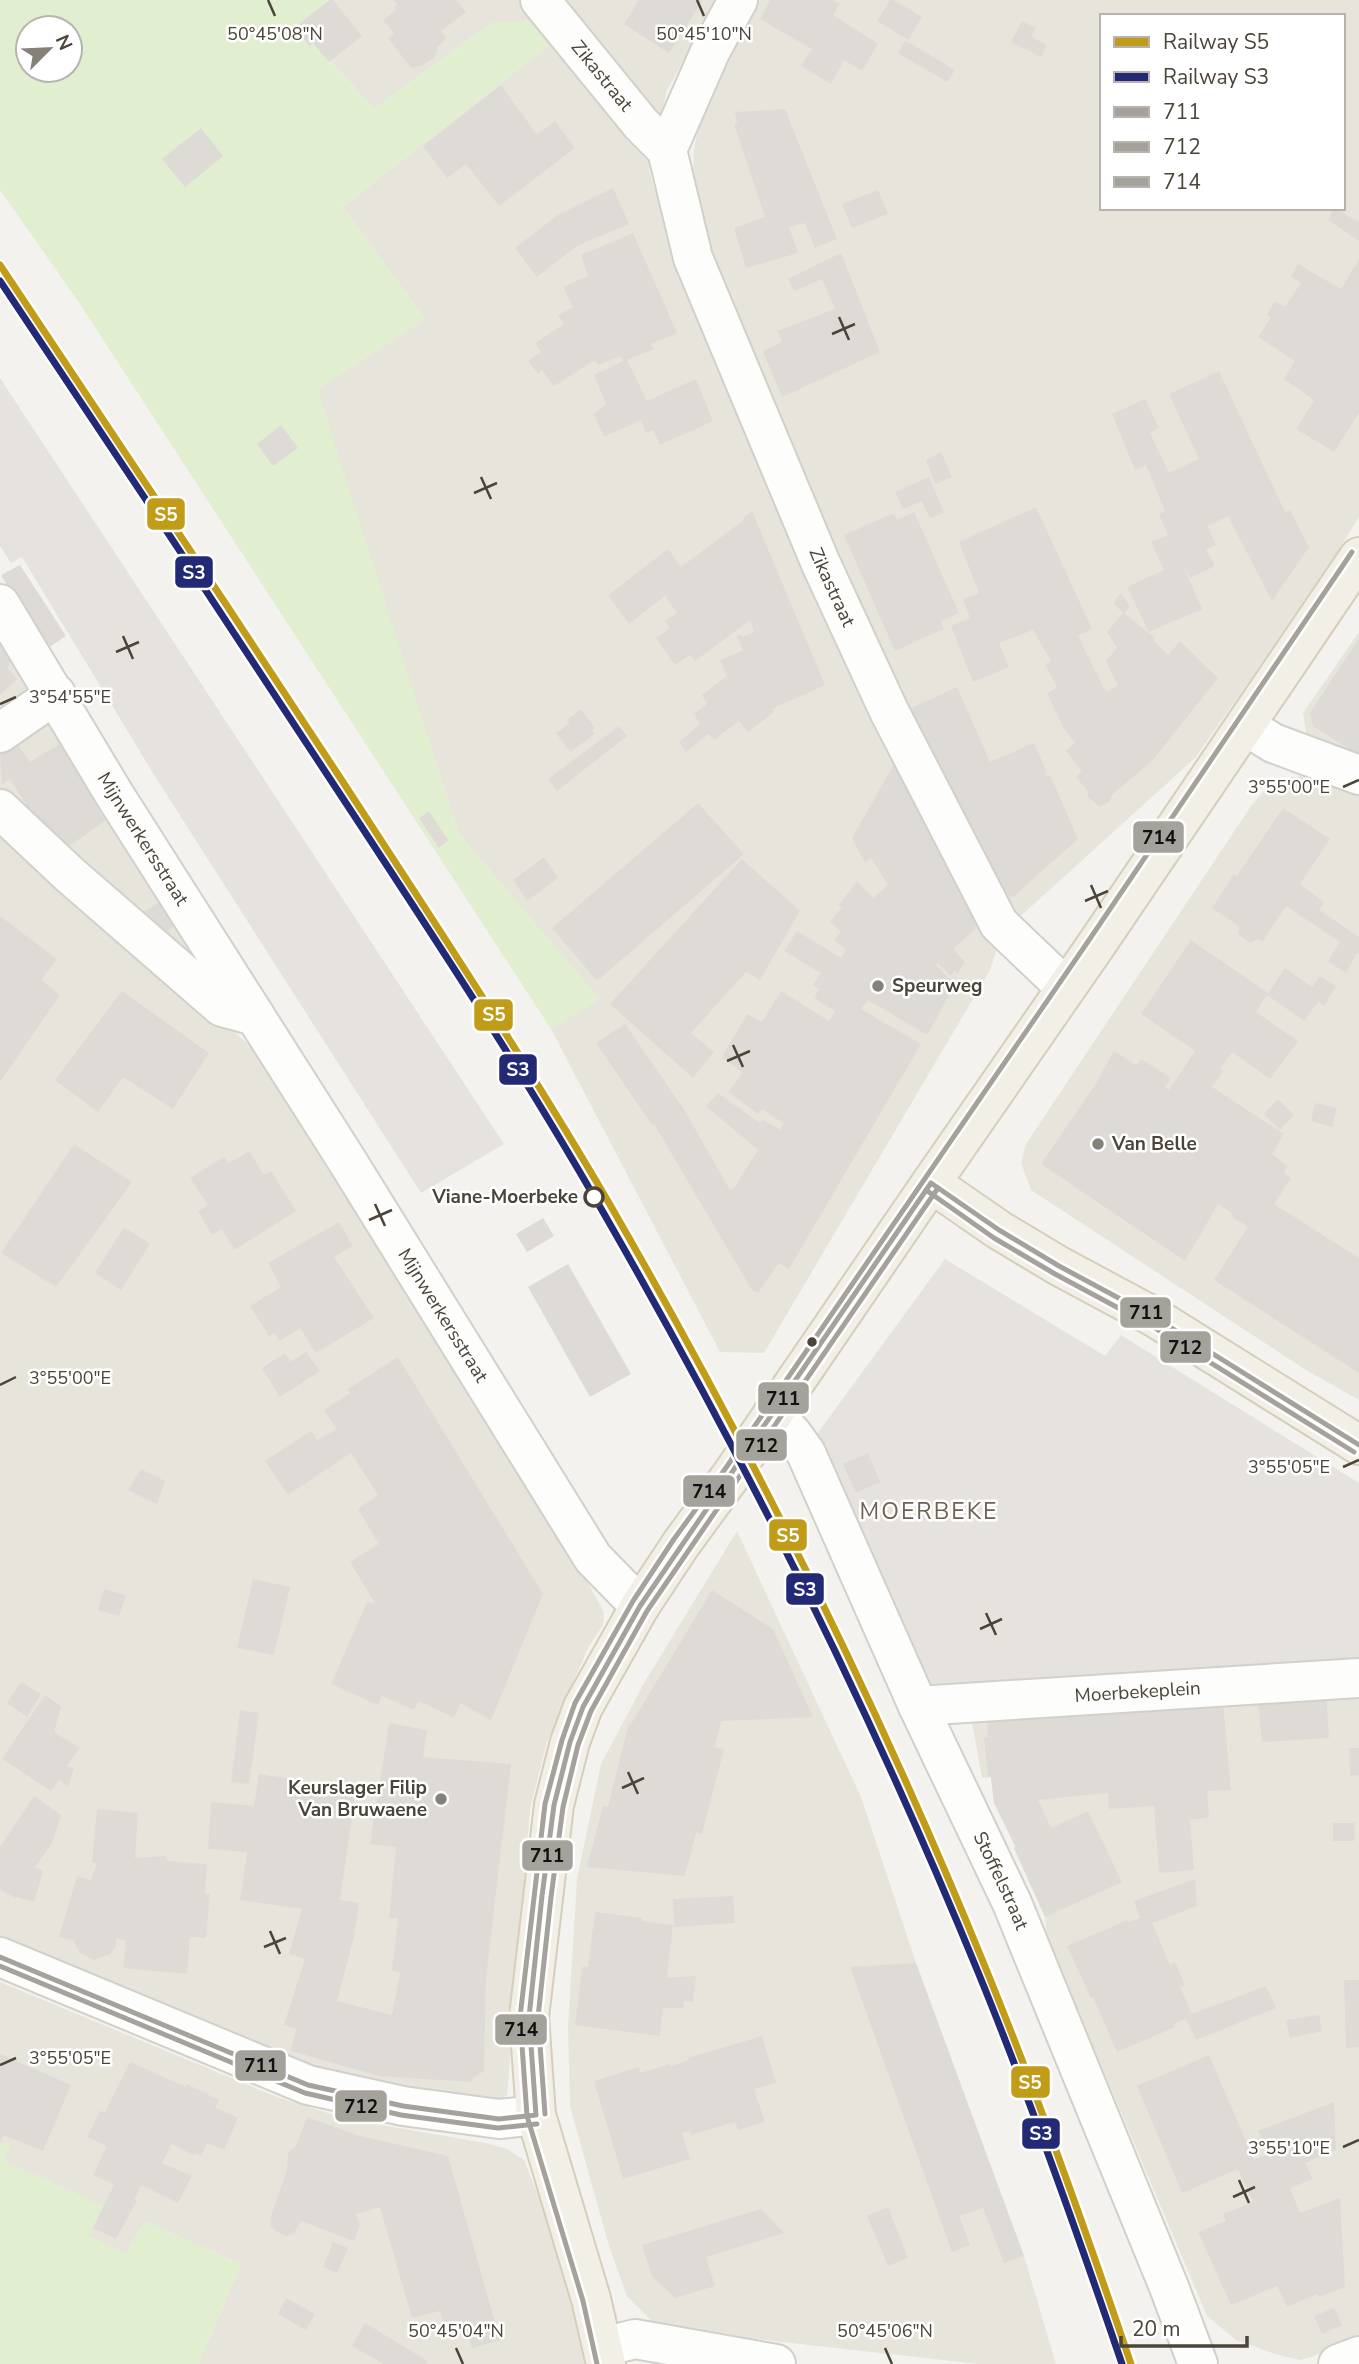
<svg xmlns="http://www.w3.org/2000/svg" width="1359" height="2364" viewBox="0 0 1359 2364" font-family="'Nunito Sans',sans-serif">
	<rect width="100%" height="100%" fill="#f4f2ee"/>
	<path fill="#e7e4dc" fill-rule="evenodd" d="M329,0h389l-51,90 -18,80 24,81 227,508 96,193 -6,18 -226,383 -44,-1 -169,-323 48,-30 -140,-165 -142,-444 108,-71 -82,-112 205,-161 -57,-23 -117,86 -60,-66 -5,3 -14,-19z
		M760,0h599v517l-40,65 -124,176 -183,166 -181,-367 -125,-305 -14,-52 2,-52 8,-35 27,-60zM1102,16h241v192h-241z
		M0,626l219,357 -219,-190z
		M1359,632v132l-52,-25 -4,-26z
		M1301,776l58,15v609l-53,-30 -275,-180 -10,-27 5,-19 225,-338 22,-25z
		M0,824l259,230 39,68 283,448 23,42 -1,13 -14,21 -42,96 -17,67 -23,286 -11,9 -103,-9 -111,-32 -282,-121z
		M737,1531l124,266 55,166 108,293 32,108h-78l-268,-30 -57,-12 -26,-26 -18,-50 -39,-140 -2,-79 9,-148 24,-115 43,-81z
		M1359,1688v649l-50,21 -10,2 -24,-6 -39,-14 -29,-24 -160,-379 -2,-20 -31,-69 1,-1 -21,-44 -3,-26 -9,1 -11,-61z
		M0,1982l277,115 70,22 138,24 22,6 17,11 20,50 39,135 3,19h-387l42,-100 -97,-43 -18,33 -38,-18 14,-30 -98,-45 6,-18 -10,1z"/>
	<path fill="#e1eecf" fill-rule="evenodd" d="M0,0h329l-34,27 13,19 5,-3 61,66 117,-86 38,-3 19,26 -205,161 82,112 -107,71 141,444 141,165 -49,30 -473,-728 -78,-111zM28,28h42v42h-42z
		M11,2143l-7,18 99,45 -14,30 37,18 18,-33 97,43 -42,100h-199v-220z"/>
	<path fill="#e6e3df" d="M0,378l504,766 -83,49 -265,-415 -134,-221 -11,6 -11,-17z
		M945,1259l160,97 16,-21 238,148v179l-430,24 -112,-252z"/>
	<path fill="#dedbd6" d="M330,0h3l29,36 -33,26 -16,-19 -4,3 -14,-19z
		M393,0h63l10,12 -25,19 6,7 -10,9 1,2 -5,10 -12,7 -10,2 -23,-30 6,-5 -11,-13 13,-10 -2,-3 3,-2z
		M639,0h64l-34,53 -45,-29z
		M770,0h63l7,4 -7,11 45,29 -16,27 -18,-11 -13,24 -30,-18 11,-17 -52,-30z
		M890,0h4l28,17 -14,23 -31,-19z
		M1022,21l14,7 -5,9 16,8 -6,12 -30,-15z
		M905,40l50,30 -8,12 -49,-29z
		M501,85l36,50 18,-14 20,27 -76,58 -33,-42 -19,14 -24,-32z
		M785,109l52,130 -22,9 -10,-25 -16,4 9,26 -52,15 -12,-40 31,-11 -31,-93 3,-1 -2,-11z
		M201,128l22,28 -38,31 -23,-28z
		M613,188l16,36 -52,22 -40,31 -22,-29 43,-33z
		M878,190l10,24 -36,14 -10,-24z
		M1334,208l25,14v19l-31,-21z
		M633,233l44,100 -26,11 3,5 -27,11 20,41 49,-22 17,42 -53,24 -7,-15 -7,3 -5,-13 -37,17 -10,-23 12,-10 -12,-29 29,-14 -3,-5 -22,9 -3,-5 -41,26 -12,-16 -4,4 -10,-13 13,-9 -6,-9 29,-19 -6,-9 15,-8 -10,-20 25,-11 -7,-21z
		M841,253l39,99 -98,45 -19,-46 19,-9 -5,-11 58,-22 -13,-30 -28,12 -6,-12z
		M1359,259v154l-25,39 -38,-23 18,-29 -30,-21 11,-18 -37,-24 13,-20 -4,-3 8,-13 10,6 16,-24 -10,-7 7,-12 43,25z
		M1219,371l66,141 5,-2 19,37 -37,54 -44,-85 -21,10 9,19 -10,4 9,17 -25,12 -9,-17 21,48 -53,23 -22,-45 37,-17 -13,-28 17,-7 -9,-21 6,-3 -19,-46 -11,5 -23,-56 33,-15 14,29 -9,5 19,40 30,-14 -30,-65z
		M281,425l17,23 -25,18 -16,-22z
		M941,452l11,25 -17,7 -9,-24z
		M929,477l15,35 -14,7 -8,-18 -19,8 -8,-17z
		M1036,507l56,122 -14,7 28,56 12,-6 -12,-25 11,-13 -10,-16 16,-19 -10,-10 8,-10 9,14 -6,6 31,25 -2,2 15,15 12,-14 38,37 -66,83 -39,33 -4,8 -9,5 -12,-10v-6l-12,-14 6,-6 -16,-20 9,-8 -12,-16 -16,-34 10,-6 -12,-23 6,-3 -18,-31 -34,13 10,24 -36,15 -22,-56 19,-8 -7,-19 16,-6 -20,-51z
		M752,511l73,174 -53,24 2,3 -26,20 -9,-11 -25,19 -6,-6 -22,18 -7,-10 21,-18 -6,-10 13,-10 -5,-9 25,-19 -7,-16 23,-10 -6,-14 4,-2 1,3 12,-5 -4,-12 -55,41 -5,-6 -15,10 -19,-27 14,-10 -5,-7 12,-8 -12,-17 -36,28 -21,-29 60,-46 13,18 63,-47 -1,-2z
		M914,512l45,101 -18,8 3,8 -49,22 -51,-116 50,-22 3,7z
		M20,565l46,71 -21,14 -44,-75z
		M1359,638v117l-46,-29 -3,-13z
		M0,639l14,15 -7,14 10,11 -17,16z
		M957,687l33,75 44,-19 13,30 -2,1 2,3 3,-2 28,64 -65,58 -17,-4 -89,-183z
		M581,709l14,19 -3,2 3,4 -25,18 -14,-19 14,-10 -3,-3z
		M619,726l8,10 -70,55 -9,-12z
		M63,742l34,57 -3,2 11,20 -43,30 -19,-20 -33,-52 -8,5 -2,-30 17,-11 13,19z
		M897,759l80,157 -2,13 -22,20 12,13 -8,12 -2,-3 -5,5 -12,-13 -2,2 19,20 -28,50 -59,-35 -7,9 60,35 -132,225 -10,-6 -21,30 -6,-3 -98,-166 -2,1 -56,-82 29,-19 58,84 47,82 4,-2 24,-38 -52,-44 12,-13 42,30 2,-4 18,11 3,-7 -21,-14 -4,5 -30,-22 15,-19 -21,-16 25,-43 15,8 19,-31 48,30 6,-10 -21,-13 5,-9 -6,-4 8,-12 -37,-22 13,-20 44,27 5,-9 -12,-9 7,-9 -11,-9 12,-15 -3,-2 18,-24 16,17 15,-13 -17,-27 -6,5 -13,-25z
		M698,803l46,51 -147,127 -45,-53z
		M1283,808l47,31 -30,45 24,18 -5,8 40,27v17l-2,-1 -11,20 -18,-12 12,-19 -54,-36 -24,36 -4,-3 -8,4 -12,-9 1,-8 -27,-18 22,-34 2,3z
		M429,811l19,29 -9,8 -20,-30z
		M544,857l14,21 -31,23 -14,-21z
		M742,859l58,52 -40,69 -14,-8 -55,61 23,19 -21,26 -83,-74z
		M166,898l15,24 -24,15 -15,-24z
		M0,916l57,43 -16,21 19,15 -60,87z
		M1191,940l77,53 -12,19 42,29 -28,38 -38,-27 -12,17 3,2 -11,16 72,47 -12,20 15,12 -3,7 7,5 -17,26 85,54v115l-145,-93 34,-53 -16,-10 1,-3 -15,-10 -33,57 -144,-97 54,-79 19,-34 22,14 5,-6 30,19 -6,9 4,3 26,-39 -54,-37z
		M1285,968l27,19 8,-11 16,10 -12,20 -6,-4 -14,19 -37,-26z
		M122,991l87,62 -36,56 -50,-32 -25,35 -43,-32z
		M1278,1099l16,16 -14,15 -16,-16z
		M1315,1103l22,5 -5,19 -21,-6z
		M74,1144l58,38 -76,105 -55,-34z
		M249,1151l15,24 7,-4 25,40 -62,39 -12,-21 -10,6 -14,-24 10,-6 -18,-27 34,-21 5,6z
		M543,1218l11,18 -27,16 -11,-18z
		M339,1222l14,24 -19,11 40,61 -58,35 -16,-25 -20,13 -5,-8 -6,3 -19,-30 31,-19 -13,-24z
		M124,1227l26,17 -29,46 -26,-17z
		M568,1264l63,110 -41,23 -62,-110z
		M306,1352l14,19 -40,26 -18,-29 23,-15 5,9z
		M398,1357l145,237 -52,126 -31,-17 -6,15 -35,-17 -5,9 -32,-14 -4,9 -47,-21 36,-82 8,1 -25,-41 29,-18 -21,-35 20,-14 -27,-42 -63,42 -23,-34 46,-30 6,9 20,-11 -13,-19 26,-17 -2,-4z
		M868,1453l12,29 -24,11 -13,-29z
		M141,1469l24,12 -8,23 -29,-14z
		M253,1579l37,8 -16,68 -37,-7z
		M104,1589l22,6 -7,21 -21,-6z
		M712,1590l61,39 40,88 -92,4 -6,27 9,1 -22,85 -6,-1 -11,43 -98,-9 16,-61 5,1 21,-84 2,1z
		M21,1682l20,12 -14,23 -20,-14z
		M1326,1689l3,49 -67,4 -5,-48z
		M1222,1692l9,98 -24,1 2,26 -19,3 4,50 -35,3 -5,-67 -45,3 -1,-16 -70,7 13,28 37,-17 34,71 -77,35 -31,-69 2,-1 -22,-44 -3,-26h-3l-4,-40h4l-2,-26z
		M45,1695l16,11 -7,26 26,16 -13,18 7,3 -6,18 -9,-7 -8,11 -49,-32z
		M240,1710l19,3 -10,71 -18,-2z
		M389,1723l38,7 -4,27 88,7 -25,214 -2,93 -11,7 -1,4 -93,-6 -88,-25 5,-22 -12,-4 21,-66 -16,-5 13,-45 -62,-9 7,-48 -39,-3 3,-47 43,4 5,-32 97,15 -16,111 19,3 -5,34 -17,64 55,14 8,-42 -8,-3 6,-52h-9l7,-71 -26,-3z
		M1349,1748h10v27l-9,1z
		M34,1796l27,19 -9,28 -17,24 8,4 -9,31 -18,-5v2l-16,-10v-42z
		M97,1809l41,4 -3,45 31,-2 2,5 39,3 -2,31 5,-1 -4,44 -16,-1 -3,37 -64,-6 3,-28 -10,-1v8l-6,7 -15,6 -15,-7 -7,-13 -14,-3 18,-61 14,4 6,-17 -5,-1z
		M1333,1823h22l-1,18h-21z
		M1195,1879l2,27 -45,17 18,42 5,-3 10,23 -5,2 12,27 74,-28 10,22 -80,32 -10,-21 -13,5 2,3 -58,25 -24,-55 -2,1 -24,-52 61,-26 1,2 11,-4 -6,-17z
		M733,1896l2,27 -61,4 -1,-28z
		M595,1912l47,6 -1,3 32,4 -6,53 29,-2 -3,26 -10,-1 1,7h-21l-3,28 -85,-11 7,-58h6z
		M916,1963l108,293 -20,7 -21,-55 -24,8 11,29 -18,7 -102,-285z
		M1344,1980h15v67l-13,1z
		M1319,2015l3,16 -32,7 -4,-18z
		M762,2036l14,47 -22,6 11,33 -27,8 -3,-8 -44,13 -1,-4 -8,2 8,26 -67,20 -29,-98 45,-14 1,6 30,-9 1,2 18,-6 -1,-2z
		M0,2054l71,31 -28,66 -40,-16 -3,7z
		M1209,2055l45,105 14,-6 -10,-23 76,-29 2,48 -31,13 8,16 -23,9 10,25 40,-15 5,89 -26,10 -2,-3 -30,13 -10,-21 -46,19 -33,-73 28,-11 -3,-7 30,-12 -15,-33 -56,24 -45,-107z
		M130,2062l56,25 1,-3 32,16 -4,8 23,10 -14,32 -17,-7 -6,13 -7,-3 -1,2 -21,-11 -10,19 30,13 -14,27 -37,-18 -7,15h3l-21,39 -23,-11 21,-43 -21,-10 14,-29 -20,-9 13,-26 5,1z
		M307,2117l53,19 88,20 52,184 -28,8 -7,-22 -19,5 -6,-20 -28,7 -32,-111 -24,7 4,10 -6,17 -53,-20 -7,12 -8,3 -11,-5 -5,-6 1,-9 16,-46 1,-17 8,-7z
		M888,2207l20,51 -20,8 -21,-50z
		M761,2209l23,24 -78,24 9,29 -40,12 -23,-22 -10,-31z
		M333,2242l15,6 -11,25 -14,-6z
		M286,2298l29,16 -9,16 -28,-16z
		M1334,2308l8,17 -20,9 -8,-18z
		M365,2323l63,38 -2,3h-42l-32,-18z"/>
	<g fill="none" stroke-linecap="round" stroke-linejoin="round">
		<g stroke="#d2d0cb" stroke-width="42">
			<g id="minor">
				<path id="s1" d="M540,0l101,124 26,26 26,108 128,306 68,147 110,213 67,64"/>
				<path d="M667,150l43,-98 28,-52"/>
				<path id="s2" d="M0,604l114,190 232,365 247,399 47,48"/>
				<path d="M1246,726l27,17 86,32"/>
				<path d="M0,733l56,-39"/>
				<path d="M0,809l69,65 153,133 33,9"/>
				<path id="s3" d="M773,1413l20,22 13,18 112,253 94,197 157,384 29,77"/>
				<path id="s4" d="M918,1706l441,-28"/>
				<path d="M0,1957l308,128 95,21 96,13 37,-4"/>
				<path d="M603,2347l32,-8 141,25"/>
				<path d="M1338,2364l21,-8"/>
			</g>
		</g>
		<g stroke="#d6cebb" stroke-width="42">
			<path id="major" d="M931,1183l68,47 60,36 95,51 205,128
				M606,2364l-15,-65 -55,-184 -7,-98 25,-212 16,-63 13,-35 57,-101 41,-62 49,-67 201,-294 163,-235 265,-391"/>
		</g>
		<use href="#minor" stroke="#fdfdfc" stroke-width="38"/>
		<use href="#major" stroke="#f2efe6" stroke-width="38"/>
		<g stroke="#fff" stroke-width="10">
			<path id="bus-1" d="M931,1183l68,47 60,36 95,51 205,128
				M0,1957l308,128 95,21 96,13 37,-4
				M536,2115l-7,-98 13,-121 12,-91 16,-63 13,-35 57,-101 291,-423"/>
		</g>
		<g stroke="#fff" stroke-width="10">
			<path id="bus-2" d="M926,1190l68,48 61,36 95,51 204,127
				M0,1966l305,127 96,22 97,13 39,-4
				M545,2114l-7,-97 13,-120 12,-90 15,-62 13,-34 56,-100 291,-423"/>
		</g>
		<g stroke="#fff" stroke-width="10">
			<path id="bus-3" d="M597,2364l-14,-63 -56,-185 -7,-99 25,-213 17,-64 13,-37 58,-102 41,-62 49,-67 364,-529 265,-391"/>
		</g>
		<use href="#bus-1" stroke="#a5a29c" stroke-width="5"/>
		<use href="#bus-2" stroke="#a5a29c" stroke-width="5"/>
		<use href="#bus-3" stroke="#a5a29c" stroke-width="5"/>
		<g stroke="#fff" stroke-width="12">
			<path id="rail-1" d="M0,265c114,170 227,340 339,511 92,141 185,282 270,427 142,246 270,503 377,766 53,130 100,262 145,395"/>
		</g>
		<g stroke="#fff" stroke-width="12">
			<path id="rail-2" d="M0,281c113,168 225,338 336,507 92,140 184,279 267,424 141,245 268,499 375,760 53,129 99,260 144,392"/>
		</g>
		<use href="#rail-1" stroke="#c09c18" stroke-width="7"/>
		<use href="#rail-2" stroke="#222975" stroke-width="7"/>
	</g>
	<path fill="none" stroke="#4b4439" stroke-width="2.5" d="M268,0l7,16M697,0l7,16M839,317l10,23M832,334l23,-10M481,477l10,22M474,493l23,-10M123,636l10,23M116,652l23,-10M0,704l16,-7M1343,787l16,-7M1091,885l10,23M1085,901l23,-10M733,1045l10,22M727,1061l23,-10M375,1204l10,22M369,1220l23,-10M0,1385l16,-8M1343,1467l16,-7M986,1613l10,22M980,1629l22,-10M628,1772l10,22M622,1788l22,-10M270,1931l10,23M264,1947l22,-9M0,2065l16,-7M1343,2147l16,-7M1239,2180l10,23M1233,2197l22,-10M456,2348l7,16M885,2348l7,16"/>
	<g fill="#868178" stroke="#fff" stroke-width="2.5">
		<circle cx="878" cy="986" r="7"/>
		<circle cx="1098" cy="1144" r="7"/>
		<circle cx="441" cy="1799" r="7"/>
	</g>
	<circle fill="#fff" stroke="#4b4439" stroke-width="3.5" cx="594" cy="1197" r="9"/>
	<circle fill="#4b4439" stroke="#fff" stroke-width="2.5" cx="812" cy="1342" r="6"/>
	<g text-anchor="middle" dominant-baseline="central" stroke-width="5" stroke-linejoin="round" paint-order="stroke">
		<g font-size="19" fill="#4b4439" stroke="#fff">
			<text stroke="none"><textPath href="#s1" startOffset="98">Zikastraat</textPath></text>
			<text stroke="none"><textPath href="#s1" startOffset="665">Zikastraat</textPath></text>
			<text stroke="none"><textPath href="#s2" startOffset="275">Mijnwerkersstraat</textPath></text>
			<text stroke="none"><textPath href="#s2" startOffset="838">Mijnwerkersstraat</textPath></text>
			<text stroke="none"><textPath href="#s4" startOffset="220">Moerbekeplein</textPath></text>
			<text stroke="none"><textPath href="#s3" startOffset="522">Stoffelstraat</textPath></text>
		</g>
		<g font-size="19" font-weight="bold" fill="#4b4439" stroke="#fff" text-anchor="start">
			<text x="892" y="986">Speurweg</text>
			<text x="1112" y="1144">Van Belle</text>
			<text x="427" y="1788" text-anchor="end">Keurslager Filip<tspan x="427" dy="22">Van Bruwaene</tspan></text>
		</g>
		<g font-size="19" font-weight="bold" fill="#4b4439" stroke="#fff" text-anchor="end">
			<text x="578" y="1197">Viane-Moerbeke</text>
		</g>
		<g font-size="23" letter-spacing="2" fill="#6e6250" stroke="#fff">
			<text x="929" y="1511">MOERBEKE</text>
		</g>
	</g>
	<g font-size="18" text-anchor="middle" fill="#4b4439" stroke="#fff" stroke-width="5" stroke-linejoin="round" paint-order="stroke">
		<text x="275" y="40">50°45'08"N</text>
		<text x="704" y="40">50°45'10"N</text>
		<text x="70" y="703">3°54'55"E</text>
		<text x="1289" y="793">3°55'00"E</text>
		<text x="70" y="1384">3°55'00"E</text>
		<text x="1289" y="1473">3°55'05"E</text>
		<text x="70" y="2064">3°55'05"E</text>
		<text x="1289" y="2154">3°55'10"E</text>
		<text x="456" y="2337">50°45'04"N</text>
		<text x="885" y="2337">50°45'06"N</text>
	</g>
	<g stroke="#fff" stroke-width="2.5">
		<rect x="146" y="497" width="40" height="34" rx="7" fill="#c09c18"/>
		<rect x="174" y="555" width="40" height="34" rx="7" fill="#222975"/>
		<rect x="1132" y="820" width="53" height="34" rx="7" fill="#a5a29c"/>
		<rect x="473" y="998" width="41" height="34" rx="7" fill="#c09c18"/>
		<rect x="498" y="1053" width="40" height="33" rx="7" fill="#222975"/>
		<rect x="1119" y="1296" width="53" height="33" rx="7" fill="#a5a29c"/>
		<rect x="1159" y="1330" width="53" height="34" rx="7" fill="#a5a29c"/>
		<rect x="757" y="1381" width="53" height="34" rx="7" fill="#a5a29c"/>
		<rect x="735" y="1428" width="53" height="34" rx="7" fill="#a5a29c"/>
		<rect x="682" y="1474" width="54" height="34" rx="7" fill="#a5a29c"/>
		<rect x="768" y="1518" width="40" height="34" rx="7" fill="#c09c18"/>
		<rect x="785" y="1572" width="40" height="34" rx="7" fill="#222975"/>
		<rect x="521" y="1839" width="53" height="33" rx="7" fill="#a5a29c"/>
		<rect x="494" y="2013" width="54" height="33" rx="7" fill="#a5a29c"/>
		<rect x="234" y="2049" width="53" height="33" rx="7" fill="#a5a29c"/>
		<rect x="1010" y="2065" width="41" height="34" rx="7" fill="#c09c18"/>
		<rect x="334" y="2089" width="54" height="34" rx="7" fill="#a5a29c"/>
		<rect x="1021" y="2117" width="40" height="33" rx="7" fill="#222975"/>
	</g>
	<g font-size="19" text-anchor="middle" font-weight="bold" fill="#fff">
		<text x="166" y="521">S5</text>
		<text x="194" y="579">S3</text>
		<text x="494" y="1021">S5</text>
		<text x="518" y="1076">S3</text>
		<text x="788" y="1542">S5</text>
		<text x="805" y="1596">S3</text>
		<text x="1030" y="2089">S5</text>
		<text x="1041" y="2140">S3</text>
	</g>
	<g font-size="19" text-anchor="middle" font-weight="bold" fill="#111">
		<text x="1159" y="844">714</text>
		<text x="1146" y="1319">711</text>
		<text x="1185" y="1354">712</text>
		<text x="783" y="1405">711</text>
		<text x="761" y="1452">712</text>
		<text x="709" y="1498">714</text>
		<text x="547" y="1862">711</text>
		<text x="521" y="2036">714</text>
		<text x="261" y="2072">711</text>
		<text x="361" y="2113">712</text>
	</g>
	<rect x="1100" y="14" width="245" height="196" fill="#ffffff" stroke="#b7b4b0" stroke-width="2"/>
	<rect x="1114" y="37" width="35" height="10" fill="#c09c18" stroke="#b7b4b0" stroke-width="2"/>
	<text x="1163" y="49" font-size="21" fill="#4b4439">Railway S5</text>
	<rect x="1114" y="72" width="35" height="10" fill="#222975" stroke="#b7b4b0" stroke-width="2"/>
	<text x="1163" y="84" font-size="21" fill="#4b4439">Railway S3</text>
	<rect x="1114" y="107" width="35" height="10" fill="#a5a29c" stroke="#b7b4b0" stroke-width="2"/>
	<text x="1163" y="119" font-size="21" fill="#4b4439">711</text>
	<rect x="1114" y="142" width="35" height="10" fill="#a5a29c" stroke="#b7b4b0" stroke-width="2"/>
	<text x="1163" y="154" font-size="21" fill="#4b4439">712</text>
	<rect x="1114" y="177" width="35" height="10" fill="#a5a29c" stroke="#b7b4b0" stroke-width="2"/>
	<text x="1163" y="189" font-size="21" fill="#4b4439">714</text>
	<g transform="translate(49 49) rotate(66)"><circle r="33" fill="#ffffff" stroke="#b7b4b0" stroke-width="2"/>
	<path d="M0-5L12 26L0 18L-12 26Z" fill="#868178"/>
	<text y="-10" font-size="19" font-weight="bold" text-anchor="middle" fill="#4b4439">N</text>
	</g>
	<path d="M1121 2336v10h126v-10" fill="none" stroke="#4b4439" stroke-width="3.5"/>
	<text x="1132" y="2336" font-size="21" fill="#4b4439" stroke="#ffffff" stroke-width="5" paint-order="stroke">20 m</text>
</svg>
